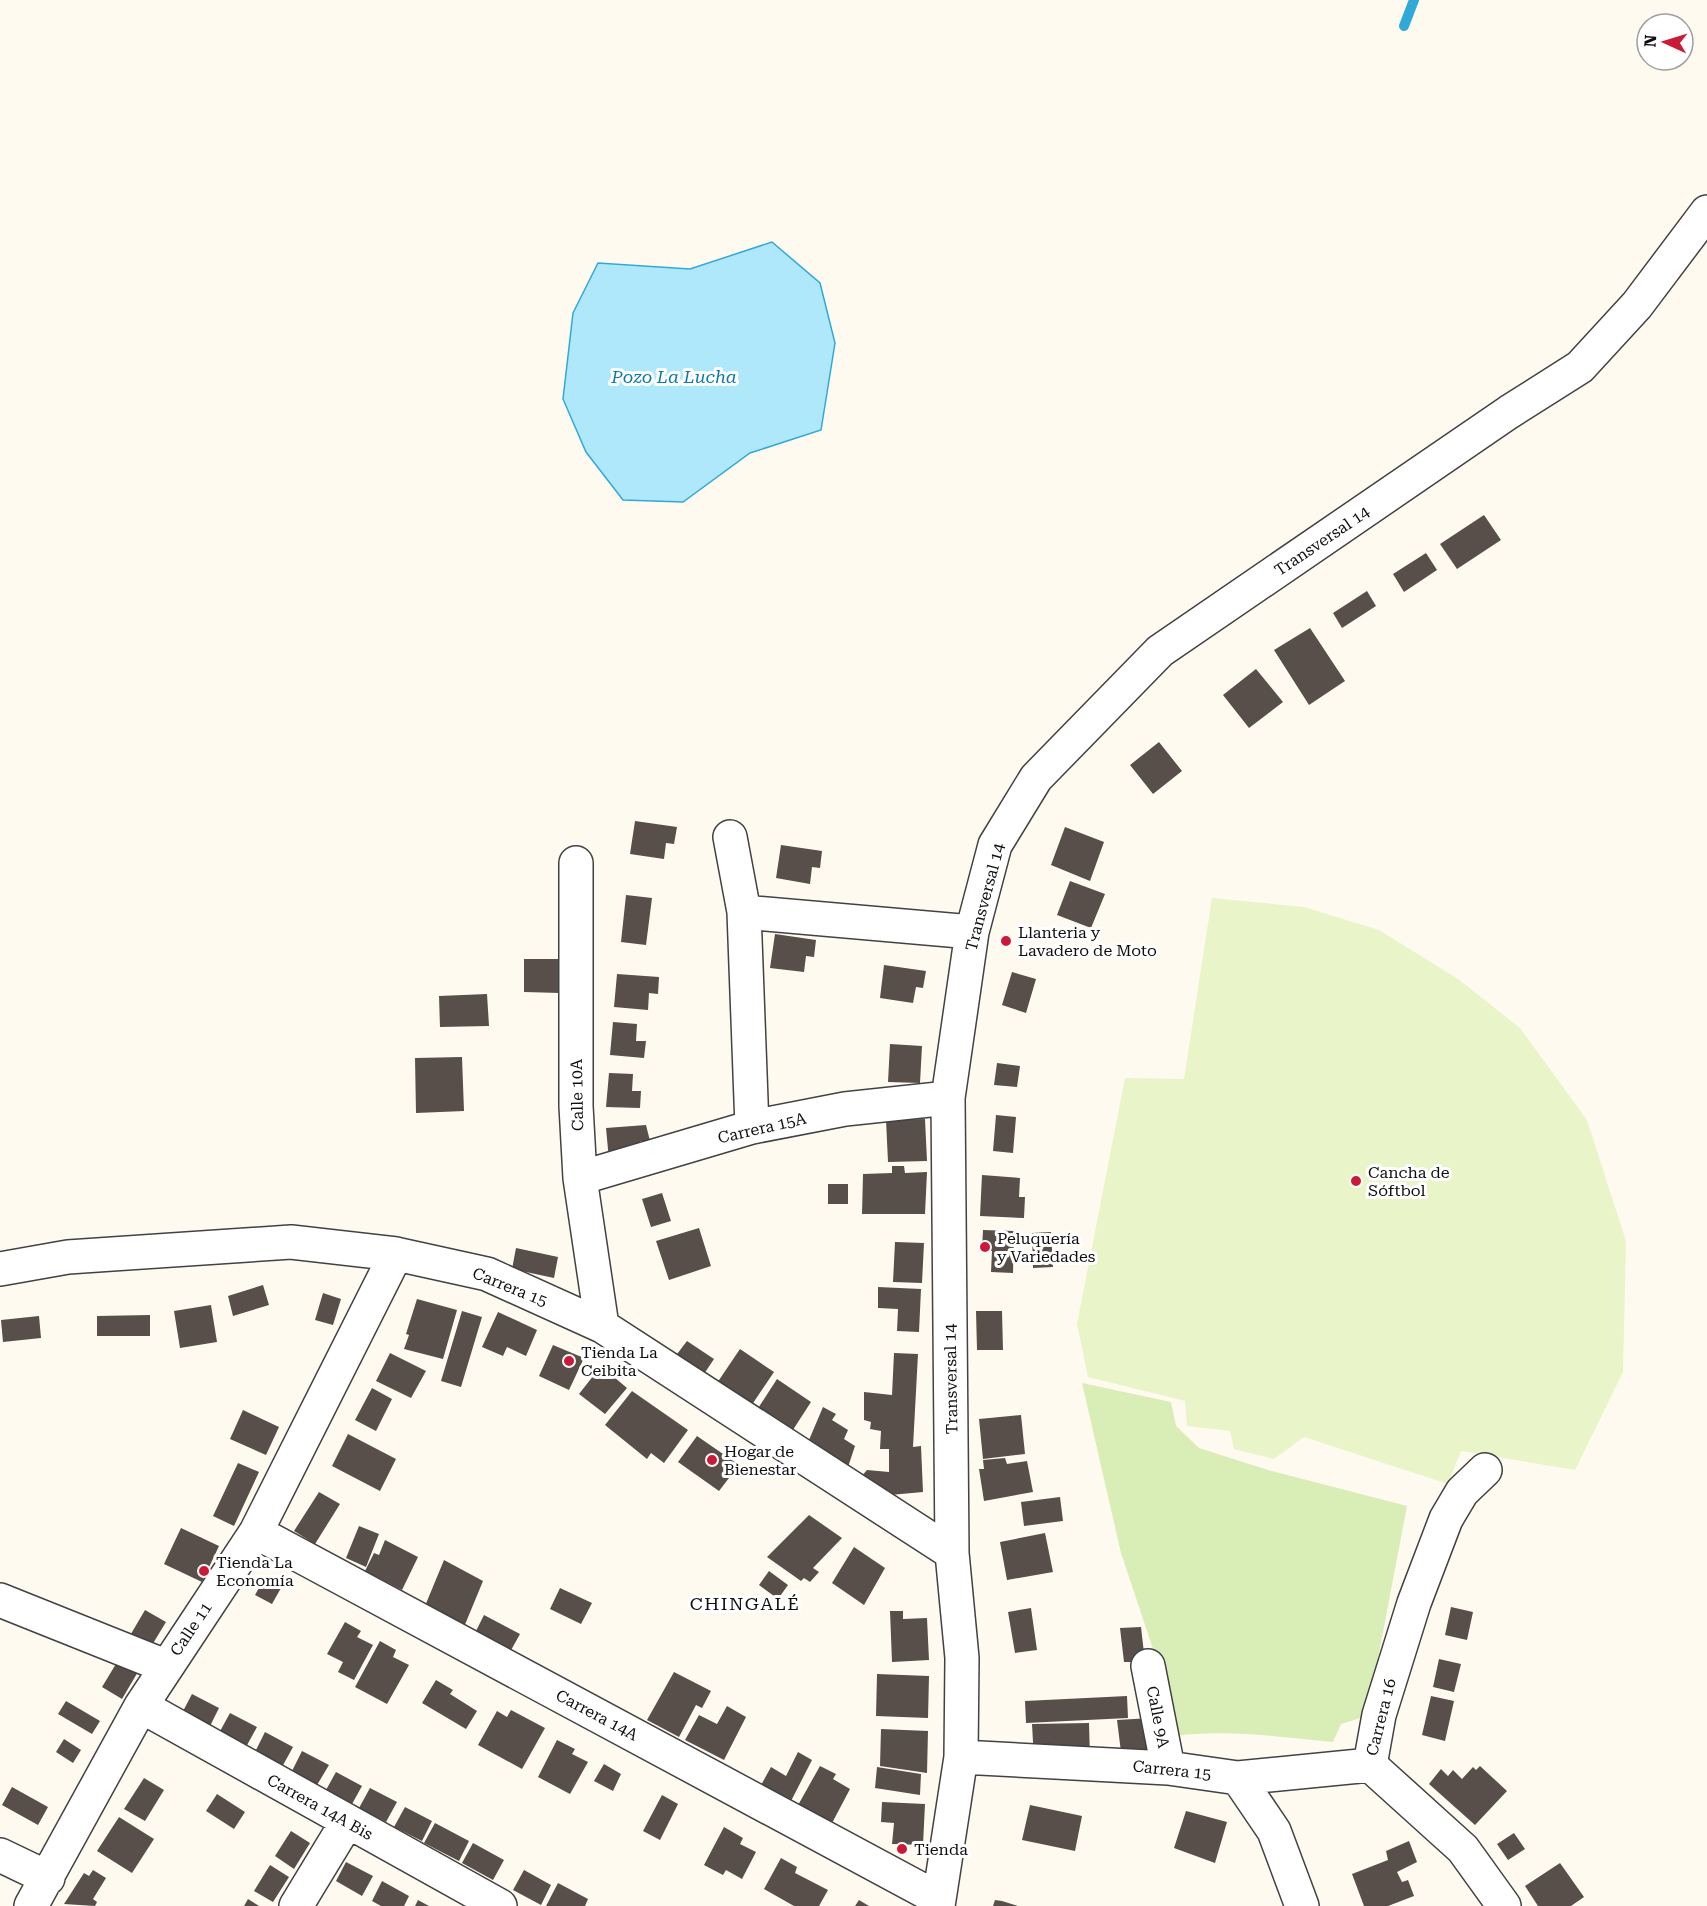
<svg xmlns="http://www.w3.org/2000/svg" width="1707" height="1906" viewBox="0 0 1707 1906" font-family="'Roboto Serif',serif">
	<rect width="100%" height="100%" fill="#fffaf0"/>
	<path fill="#d9edb6" d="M1082,1383l89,19 5,24 23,22 69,22 139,36 -40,210 -26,8 -8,18c-54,-5 -105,-13 -160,-6l-20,-87 -32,-96z"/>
	<path fill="#eaf4c9" d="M1212,898l92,9 75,23 79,49 62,49 67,92 39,121 -3,131 -48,98 -114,-19 -13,33 -144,-47 -30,22 -40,-10 -4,-18 -43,-5 -2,-25 -97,-24 -11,-53 48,-246 59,1z"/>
	<path fill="#b0e8fb" stroke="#31a9d8" stroke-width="1.5" d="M772,242l48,41 15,60 -14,87 -71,23 -67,49 -60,-2 -37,-48 -23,-53 10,-86 25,-50 92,6z"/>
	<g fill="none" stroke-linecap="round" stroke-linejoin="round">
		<path stroke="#31a9d8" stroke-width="10" d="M1404,26l10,-26"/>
	</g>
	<path fill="#584e4a" d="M1484,515l17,25 -44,29 -17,-25z
		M1426,553l11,17 -33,22 -11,-18z
		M1367,591l9,15 -34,22 -9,-15z
		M1310,628l35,53 -36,24 -35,-55z
		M1256,669l27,33 -34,26 -26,-33z
		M1159,742l23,29 -29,23 -23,-29z
		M635,821l42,6 -3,17 -8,-1 -2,16 -34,-5z
		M1065,827l39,15 -14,39 -39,-16z
		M781,845l41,6 -2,17 -8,-1 -2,17 -34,-6z
		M1070,881l35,13 -14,34 -34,-13z
		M626,895l26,3 -6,47 -25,-3z
		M775,934l41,6 -2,17 -8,-1 -2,16 -34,-4z
		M524,959h37l-1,34 -36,-1z
		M884,965l42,6 -3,17 -7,-1 -3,16 -33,-5z
		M1012,972l24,7 -10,34 -24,-8z
		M617,974l42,3 -1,17 -9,-1 -1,17 -34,-3z
		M487,994l2,32 -49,1 -1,-31z
		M613,1022l24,2 -1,17h10l-2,17 -34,-3z
		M890,1044l32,2 -2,37 -32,-1z
		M462,1057l2,54 -48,2 -1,-55z
		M997,1063l23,3 -3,21 -23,-2z
		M609,1073l24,1 -1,17h9l-1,17 -34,-1z
		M996,1115l20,2 -3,36 -20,-2z
		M925,1119l2,42 -39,1 -2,-42z
		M646,1125l4,16h-10l1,17 -32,2 -3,-32z
		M892,1166h12l1,7 22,-1 -2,42h-63l1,-40 29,-1z
		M982,1175l38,3 -1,19h6l-1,21 -44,-2z
		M828,1184h20v20h-20z
		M662,1193l9,28 -20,6 -9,-28z
		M699,1228l12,38 -42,14 -13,-39z
		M983,1230l31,1 -1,42 -22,-1 1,-21 -10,-1z
		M1051,1232l2,35 -20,1 -1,-35z
		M895,1242l29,1 -2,40 -29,-1z
		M516,1248l42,9 -4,21 -42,-9z
		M263,1285l6,20 -36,11 -5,-20z
		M878,1287l43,2 -2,43 -22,-1 1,-22 -20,-1z
		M323,1293l18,6 -8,26 -18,-5z
		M417,1299l40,11 -14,49 -39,-10 5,-14 -3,-1z
		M211,1305l6,37 -37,6 -6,-37z
		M462,1311l20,6 -21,70 -20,-6z
		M976,1311h26l1,39h-26z
		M498,1312l39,18 -11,26 -19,-9 -4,9 -21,-9z
		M150,1315v21h-53v-20z
		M39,1316l2,22 -38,4 -2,-22z
		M687,1341l27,18 -12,18 -28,-19z
		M553,1345l31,13 -15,32 -30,-14z
		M740,1349l34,23 -25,37 -34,-23z
		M390,1353l36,18 -15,27 -35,-17z
		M894,1353l24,1 -5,93 8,-1 2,46 -33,3 -30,-17 7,-8 22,2v-23h-9l1,-18 -11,-2 1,-7 -7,-2v-28l28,3z
		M601,1366l26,22 -22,26 -26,-20z
		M777,1379l34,23 -22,34 -34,-23z
		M372,1388l20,11 -16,32 -21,-11z
		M632,1391l56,39 -24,33 -13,-10 -4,6 -42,-34z
		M823,1407l13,7 -4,6 16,10 -4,9 11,7 -8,24 -41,-23z
		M243,1410l36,17 -13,28 -36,-16z
		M1021,1415l4,39 -42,5 -4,-40z
		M348,1434l48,25 -16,32 -48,-25z
		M697,1436l42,29 -20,26 -41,-29z
		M1005,1458l2,6 20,-3 6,31 -49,9 -5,-32h5l-1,-9z
		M238,1463l21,9 -25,54 -21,-10z
		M319,1492l21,12 -25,40 -21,-13z
		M1060,1497l3,24 -39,5 -3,-24z
		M809,1515l33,23 -29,30 6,4 -9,10 -6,-4 -3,3 -34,-24z
		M359,1526l20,8 -13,33 -20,-9z
		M181,1528l38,18 -17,36 -38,-18z
		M1045,1533l8,39 -46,8 -7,-38z
		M385,1540l33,17 -16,33 -37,-19 9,-18 5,2z
		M854,1547l31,21 -21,37 -32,-22z
		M444,1560l39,21 -19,46 -39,-21z
		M769,1571l19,14 -10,14 -19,-14z
		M264,1579l17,9 -9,16 -17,-9z
		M560,1588l32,15 -11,21 -31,-15z
		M1451,1607l22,5 -6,28 -22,-5z
		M1031,1608l6,42 -22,3 -7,-41z
		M145,1610l21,12 -20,33 -21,-11z
		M890,1611h13v8l24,-1 2,42 -37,2z
		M484,1615l36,19 -10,18 -35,-19z
		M345,1622l16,9 -4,6 16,8 -19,35 -16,-8 5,-10 -16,-8z
		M1141,1627l4,35h-21l-4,-34z
		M380,1641l16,9 -3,7 16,8 -22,39 -32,-17z
		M122,1654l20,11 -20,34 -20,-12z
		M1439,1659l22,5 -7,28 -21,-5z
		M674,1672l37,19 -9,17 -6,-3 -17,32 -32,-17z
		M877,1674l52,2 -1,42 -52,-2z
		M436,1680l17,10 -3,4 27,17 -11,18 -44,-26z
		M192,1694l27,14 -10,20 -27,-15z
		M1127,1696l1,22 -102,5 -1,-22z
		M1431,1696l23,5 -9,40 -23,-6z
		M66,1701l34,20 -8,13 -34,-20z
		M727,1706l19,11 -22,43 -39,-20 14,-25 18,9z
		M511,1710l34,18 -23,41 -44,-24 19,-34 10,6z
		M230,1713l27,14 -11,20 -27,-14z
		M1151,1718l3,40 -32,2 -5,-40z
		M1089,1723l1,35 -56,2 -2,-36z
		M881,1729l47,2 -1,42 -47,-7z
		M265,1732l28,15 -11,20 -27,-15z
		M64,1739l17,11 -8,13 -17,-11z
		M557,1740l18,9 -3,5 16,8 -18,32 -32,-17z
		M302,1751l27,14 -12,20 -25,-14z
		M798,1752l14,8 -22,43 -30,-16 11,-20 15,9z
		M604,1764l17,10 -8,17 -19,-10z
		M820,1766l16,8 -3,5 17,10 -19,36 -34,-18z
		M1480,1766l27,25 -32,34 -46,-41 12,-15 7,7 5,-6 9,9 11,-12 3,3z
		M877,1767l44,7 -1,21 -45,-7z
		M336,1772l26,14 -10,18 -26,-14z
		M144,1778l20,12 -19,31 -21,-12z
		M12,1787l36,20 -10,18 -36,-20z
		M370,1788l27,14 -11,20 -27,-14z
		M217,1794l28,18 -11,17 -28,-18z
		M662,1795l16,9 -18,36 -17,-9z
		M882,1802l43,2 -2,41 -31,-1 2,-21 -13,-1z
		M1030,1805l52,11 -7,35 -53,-11z
		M405,1807l27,14 -10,20 -28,-14z
		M1186,1811l41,11 -12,41 -41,-15z
		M119,1817l35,22 -22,34 -35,-22z
		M435,1823l34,18 -10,20 -35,-18z
		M724,1827l19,11 -3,6 16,8 -14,27 -16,-9 -3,5 -19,-10z
		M291,1831l19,12 -16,26 -19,-13z
		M1514,1833l11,16 -17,11 -11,-16z
		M1409,1841l8,21 -20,10 5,10 6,-2 6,16 -26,10h-24l-12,-32 36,-14 -2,-9z
		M473,1843l31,17 -11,20 -31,-17z
		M781,1858l16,9 -2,6 33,17 -9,16h-25l-30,-17z
		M346,1862l27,14 -11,20 -26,-15z
		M1560,1863l24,34 -13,9h-33l-13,-20z
		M270,1865l19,12 -16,25 -19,-11z
		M93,1870l13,8 -13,21 4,3 -2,4 -31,-2 20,-31 5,3z
		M524,1870l27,15 -10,20 -28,-15z
		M382,1881l27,15 -5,10h-23l-9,-5z
		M558,1883l30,16 -3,7h-39z
		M248,1899l11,7h-15z
		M418,1900l11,6h-14z
		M859,1900l10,6h-14z
		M995,1900l7,1 16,5h-25z"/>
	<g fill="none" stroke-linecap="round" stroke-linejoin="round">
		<g stroke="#424242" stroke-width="36">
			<path id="minor" d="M730,837l14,75
				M576,863v243l4,72 22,148
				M752,1127l-8,-215 228,20
				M580,1178l172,-51 93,-18 103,-11
				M0,1269l68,-12 223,-15 105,12 91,20 115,52 350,227
				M256,1532l683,367
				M0,1600l165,66
				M1148,1666l20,102
				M141,1706l359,200
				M961,1757l207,11 70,10 36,53 28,75
				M1370,1765l9,-50 35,-112 32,-84 16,-27 23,-22
				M1370,1765l93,84 41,57
				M1238,1778l132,-13
				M0,1855l48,23
				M31,1906l110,-200 115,-174 140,-278
				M296,1906l51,-84
				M938,1906l23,-149 1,-99 -10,-105 -4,-455 24,-166 23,-87 41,-67 124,-127 349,-239 71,-45 57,-62 70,-93"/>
		</g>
		<use href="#minor" stroke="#fff" stroke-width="33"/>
	</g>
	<g fill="#cb1a38" stroke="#fff" stroke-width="2">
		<circle cx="1006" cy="941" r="6"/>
		<circle cx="1356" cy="1181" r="6"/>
		<circle cx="985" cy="1247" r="6"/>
		<circle cx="569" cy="1361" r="6"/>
		<circle cx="712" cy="1460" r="6"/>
		<circle cx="204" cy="1571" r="6"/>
		<circle cx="902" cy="1849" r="6"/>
	</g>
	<g text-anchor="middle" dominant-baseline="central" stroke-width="6" stroke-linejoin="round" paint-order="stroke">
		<g font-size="16" fill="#0f0f0f" stroke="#fff">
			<text transform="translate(1322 541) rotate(-34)">Transversal 14</text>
			<text transform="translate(985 897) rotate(-75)">Transversal 14</text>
			<text transform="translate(577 1095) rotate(-91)">Calle 10A</text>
			<text transform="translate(762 1128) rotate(-13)">Carrera 15A</text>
			<text transform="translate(510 1287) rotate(22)">Carrera 15</text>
			<text transform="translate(951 1379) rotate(-91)">Transversal 14</text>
			<text transform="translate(191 1629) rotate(-56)">Calle 11</text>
			<text transform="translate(597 1715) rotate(28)">Carrera 14A</text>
			<text transform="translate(1158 1717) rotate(79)">Calle 9A</text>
			<text transform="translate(1381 1717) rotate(-76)">Carrera 16</text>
			<text transform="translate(1172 1770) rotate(6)">Carrera 15</text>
			<text transform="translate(320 1807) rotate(29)">Carrera 14A Bis</text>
		</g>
		<g font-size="16" fill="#0f0f0f" stroke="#fff" text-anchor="start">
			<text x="1018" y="932">Llanteria y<tspan x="1018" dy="18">Lavadero de Moto</tspan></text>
			<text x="1368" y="1172">Cancha de<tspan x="1368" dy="18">Sóftbol</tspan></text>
			<text x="997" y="1238">Peluquería<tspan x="997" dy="18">y Variedades</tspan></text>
			<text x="581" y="1352">Tienda La<tspan x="581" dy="18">Ceibita</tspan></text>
			<text x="724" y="1451">Hogar de<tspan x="724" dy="18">Bienestar</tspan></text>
			<text x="216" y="1562">Tienda La<tspan x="216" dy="18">Economía</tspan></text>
			<text x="914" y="1849">Tienda</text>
		</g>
		<g font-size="18" font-style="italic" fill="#0d79ac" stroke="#fff">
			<text x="674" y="376">Pozo La Lucha</text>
		</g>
		<g font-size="18" letter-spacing="1.5" fill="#0f0f0f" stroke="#fff">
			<text x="745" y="1603">CHINGALÉ</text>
		</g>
	</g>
	<g transform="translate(1665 42) rotate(274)"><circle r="28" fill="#ffffff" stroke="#9f9f9f" stroke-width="1.5"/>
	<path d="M0-4.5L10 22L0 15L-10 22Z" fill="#cb1a38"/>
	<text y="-9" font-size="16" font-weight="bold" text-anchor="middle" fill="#0f0f0f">N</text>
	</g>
</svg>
